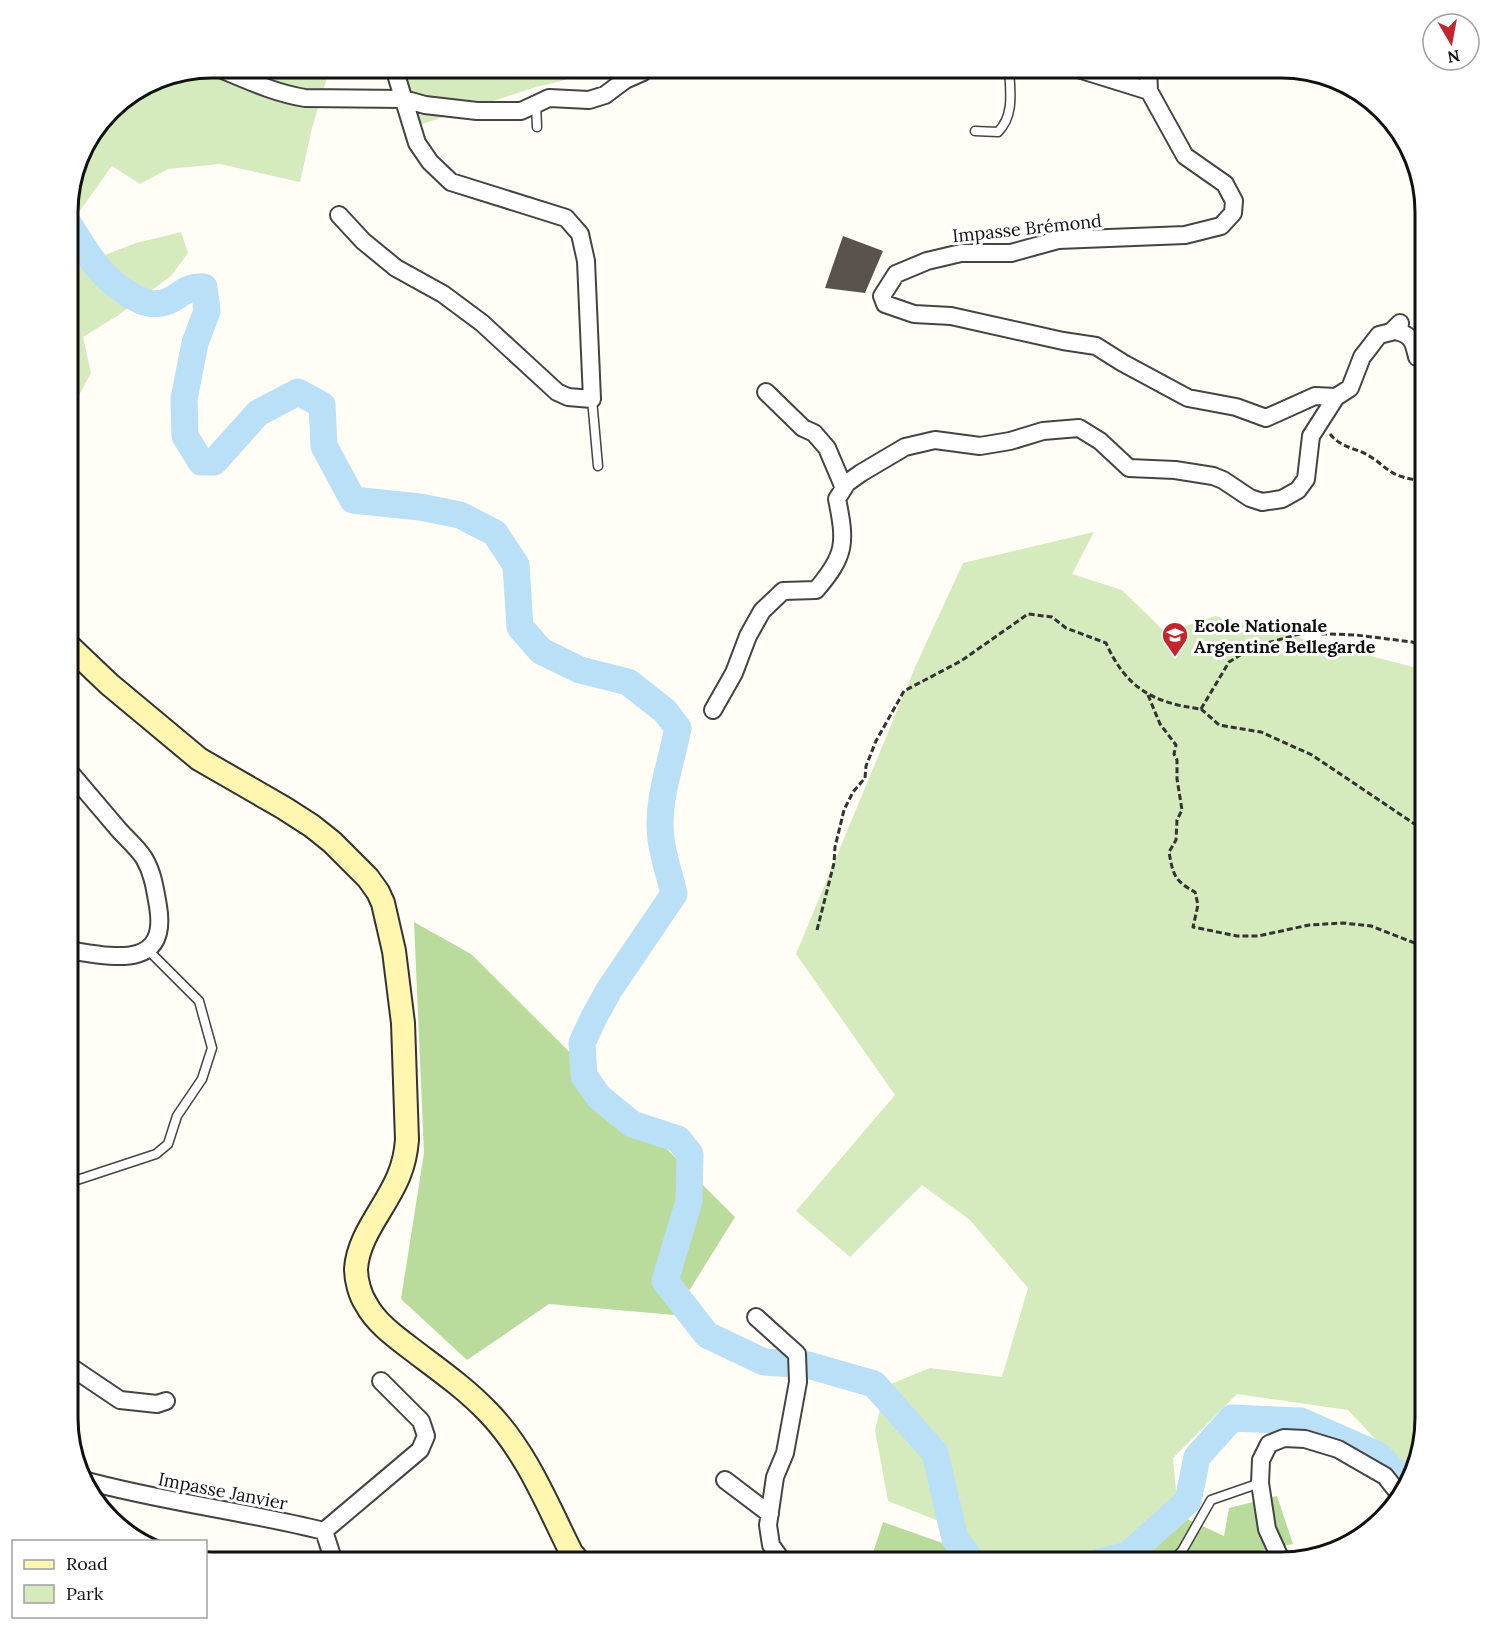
<svg xmlns="http://www.w3.org/2000/svg" width="1493" height="1630" viewBox="0 0 1493 1630" font-family="Lora,serif">
	<rect width="100%" height="100%" fill="#fffdf5"/>
	<path fill="#d5ebbd" d="M212,68h118l-18,60 -12,54 -80,-18 -52,5 -28,15 -28,-18 -41,57 15,39 50,-19 45,-11 7,21 -17,23 -54,40 -34,21 8,36 -12,22 -11,-5v-188l14,-54 34,-44 41,-26z
		M405,68h181l-21,12 -29,7 -117,38z
		M1094,532l-22,42 50,16 44,43 49,-17 210,54v749l-13,59 -64,-68 -111,-16 -64,64 4,43 -53,48 -54,13h-86l-30,-35 -66,-26 -13,-71 11,-44 44,-18 72,9 26,-89 -58,-68 -48,-35 -72,72 -54,-46 99,-116 -99,-141 120,-289 47,-102z"/>
	<path fill="#b9dc9c" d="M414,922l57,32 264,263 -61,98 -125,-11 -82,56 -66,-61 23,-146z
		M1277,1496l16,48 -34,7 -12,11h-132l24,-7 44,-38 41,19 5,-28z
		M883,1522l65,23 14,17h-92z"/>
	<g fill="none" stroke-linecap="round" stroke-linejoin="round">
		<path stroke="#b9e0f7" stroke-width="27" d="M68,223c18,28 30,52 59,70 12,7 21,13 35,10 17,-3 21,-18 42,-16l3,24 -12,32 -11,56 1,37 16,26h13l44,-49 40,-21 24,13 2,41 29,54 67,7 40,8 35,18 21,32 4,62 21,24 39,19 48,12 37,29 13,17c-7,37 -22,73 -17,111 2,18 9,37 13,55l-65,96 -15,27 -12,26 2,33 15,21 33,27 46,15 12,15 -1,47 -24,80 42,54 57,27 44,3 66,19 61,69 20,86 18,23
			M1099,1562l29,-7 60,-54 9,-44 35,-39 69,3 77,34 30,30"/>
	</g>
	<path fill="#5a524d" d="M843,236l40,15 -18,42 -40,-5z"/>
	<g fill="none" stroke-linecap="round" stroke-linejoin="round">
		<g stroke="#444" stroke-width="11">
			<path id="lane" d="M536,104l1,23
				M975,131l23,1c17,-17 12,-42 11,-64
				M592,399l6,67
				M68,1183l88,-29 12,-10 9,-28 25,-37 10,-31 -13,-47 -51,-51
				M1171,1562l11,-11 29,-51 49,-17"/>
		</g>
		<g stroke="#444" stroke-width="20">
			<path id="street" d="M218,68c29,12 56,25 87,30l99,1 21,6 52,6h44l28,-13 40,2 16,-5 20,-15 18,-8 4,-4
				M1075,68l74,23
				M1148,68l1,23 36,65 40,28 9,17 -1,12 -12,13 -36,9 -127,5 -47,13h-50l-34,8 -31,13 -14,22 3,8 29,10 37,2 112,25 33,5 27,17 65,35 48,9 30,11 49,-22 21,1
				M339,215l24,26 33,27 47,26 39,29 75,69 11,5 24,2 -6,-138 -6,-27 -14,-16 -115,-36 -21,-20 -13,-19 -23,-75
				M766,392l37,36 11,5 13,15 17,40
				M713,710l21,-37 14,-37 14,-25 21,-20 33,-1c30,-35 30,-47 21,-91l10,-16 14,-10 44,-26 30,-7 45,6 30,-5 33,-10 36,-3 21,13 29,27 46,2 38,6 10,4 27,18 12,4 20,-3 16,-9 8,-11 5,-43 25,-39 14,-9 12,-31 7,-9 10,-13 12,-3 9,-9 -1,9c14,4 15,12 18,25h8
				M68,950c41,6 101,22 90,-44 -3,-17 -5,-33 -14,-48 -7,-11 -17,-19 -25,-28 -17,-20 -34,-40 -51,-60
				M756,1317l41,37 1,28 -13,71 -10,24 -7,48 3,20 12,17
				M68,1365l52,35 37,4 9,-3
				M83,1480c80,22 161,31 241,51l10,31
				M725,1480l45,34
				M324,1531l96,-81 6,-14 -5,-15 -40,-40
				M1282,1562l-15,-33 -7,-46 1,-23 8,-16 15,-6 21,1 33,10 47,27 15,19"/>
		</g>
		<g stroke="#333" stroke-width="26">
			<path id="secondary" d="M68,645l41,39 90,75 85,49 28,18 20,16 36,36 10,14 5,11 11,48 9,72 4,117c-1,12 -3,23 -8,35 -12,31 -41,60 -43,94 0,11 4,26 10,35 11,21 34,36 52,50 24,18 49,36 70,58 38,39 59,92 83,140l8,10"/>
		</g>
		<path stroke="#333" stroke-width="3" stroke-dasharray="6 3" stroke-linecap="butt" d="M1330,434c12,15 28,14 41,23 11,7 19,17 32,20 8,3 15,2 22,6
			M1148,695l12,29 16,21 -2,9 3,6v19l5,31 -5,10 -1,20 -7,12c4,22 5,29 26,40l3,13 -5,22 44,9h21l51,-11 34,-2 28,3 54,21
			M1201,709l18,16 42,7 51,23 113,76
			M1201,709l28,-47 24,-15 50,-14 53,2 56,7 13,4
			M817,930l17,-67 1,-16 9,-37 9,-18 12,-14 1,-12 10,-25 28,-50 57,-30 67,-47 24,3 14,11 40,15c20,45 47,60 95,66"/>
		<use href="#lane" stroke="#fff" stroke-width="8"/>
		<use href="#street" stroke="#fff" stroke-width="16"/>
		<use href="#secondary" stroke="#fff6b0" stroke-width="22"/>
	</g>
	<defs>
		<g id="school-pin" transform="scale(1.35)"><path d="M0 17L-7.5 6A9.5 9.5 0 1 1 7.5 6Z" fill="#c4262e" stroke="#fff"/><path d="M0-5L7-2L0 1L-7-2ZM-4 1L0 2.5L4 1V4Q0 6-4 4Z" fill="#fff"/></g>
	</defs>
	<g fill-rule="evenodd">
		<use href="#school-pin" x="1175" y="635"/>
	</g>
	<g text-anchor="middle" dominant-baseline="central" stroke-width="6" stroke-linejoin="round" paint-order="stroke">
		<g font-size="18" fill="#111" stroke="#fff">
			<text transform="translate(1027 228) rotate(-6)">Impasse Brémond</text>
			<text transform="translate(223 1491) rotate(11)">Impasse Janvier</text>
		</g>
		<g font-size="18" font-weight="bold" fill="#111" stroke="#fff" text-anchor="start">
			<text x="1194" y="625">Ecole Nationale<tspan x="1194" dy="21">Argentine Bellegarde</tspan></text>
		</g>
	</g>
	<path d="M0 0H1493V1630H0ZM212 78H1281A134 134 0 0 1 1415 212V1418A134 134 0 0 1 1281 1552H212A134 134 0 0 1 78 1418V212A134 134 0 0 1 212 78Z" fill="#fff" fill-rule="evenodd"/>
	<path fill="none" stroke="#111" stroke-width="3" d="M212 78H1281A134 134 0 0 1 1415 212V1418A134 134 0 0 1 1281 1552H212A134 134 0 0 1 78 1418V212A134 134 0 0 1 212 78Z"/>
	<rect x="12" y="1540" width="195" height="78" fill="#ffffff" stroke="#a0a0a0" stroke-width="1.5"/>
	<rect x="24" y="1560" width="30" height="9" fill="#fff6b0" stroke="#a0a0a0" stroke-width="1.5"/>
	<text x="66" y="1570" font-size="18" fill="#111111">Road</text>
	<rect x="24" y="1585" width="30" height="18" fill="#d5ebbd" stroke="#a0a0a0" stroke-width="1.5"/>
	<text x="66" y="1600" font-size="18" fill="#111111">Park</text>
	<g transform="translate(1451 42) rotate(170)"><circle r="28" fill="#ffffff" stroke="#a0a0a0" stroke-width="1.5"/>
	<path d="M0-4.5L10 22L0 15L-10 22Z" fill="#c4262e"/>
	<text y="-9" font-size="16" font-weight="bold" text-anchor="middle" fill="#111111">N</text>
	</g>
</svg>
